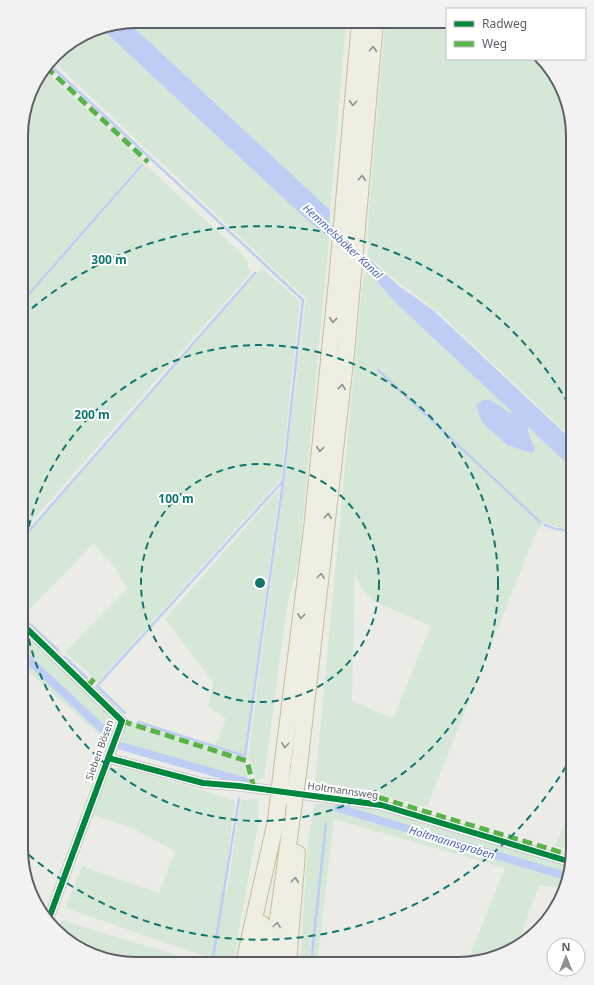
<svg xmlns="http://www.w3.org/2000/svg" width="594" height="985" viewBox="0 0 594 985" font-family="'Noto Sans',sans-serif">
	<rect width="100%" height="100%" fill="#ecece7"/>
	<path fill="#d5e8d8" fill-rule="evenodd" d="M136,21l210,1 -16,188 -202,-188z
		M385,23h62v36h92l25,33 9,44v303l-136,-128 -39,-29 -31,-26 2,-10 -2,-10z
		M101,28l207,193 21,17 -30,323 -12,44 -23,173 -8,3 -8,-23 38,-290 20,-169 -254,-239c11,-15 31,-29 49,-32z
		M44,70l99,91 -121,139v-179l11,-36z
		M145,164l100,93 6,16 -230,260v-41l4,-4 -4,-3 1,-181z
		M261,268l39,33 -19,178 -183,203 -33,-30 62,-63 -13,-23 -21,-22 -68,70 -4,-4v-68z
		M366,269l31,35 115,108 -2,1 -9,-5 6,37 8,2 19,-4 -6,-10 -1,-7 46,43v60l-15,-2 -12,-4 -9,7 -110,277 -88,-21 -24,-1 47,-498zM355,572l5,15 15,15 56,24 -38,92 -41,-17z
		M280,488l-36,267 -29,-10 11,-26 -18,-13 5,-24 -48,-63z
		M21,630l93,88 -8,23 -85,-76z
		M129,721l115,37 4,22 -125,-37 -4,-5z
		M121,767l114,33 -12,93 4,-2 14,-91 18,-1 -1,26 -25,138h-27l-1,-7 -140,-48 17,-42 77,27 16,-42 -43,-23 -40,-13 19,-46z
		M337,803l40,5 193,57 -9,23 -22,-3 -21,58 -16,12 -20,4 -12,-4 35,-87 -171,-49 -17,145h-17l8,-121 6,-39z
		M573,805v46l-18,-5z
		M61,920l141,43h-82l-54,-23 -9,-11z"/>
	<path fill="#becdf4" d="M128,22l202,188 -1,28 -21,-17 -207,-193z
		M367,257l32,29 35,25 139,130v28l-45,-42c-1,8 6,15 7,24l-4,2 -24,-8 -25,-23 -6,-17c13,-13 21,1 34,8l2,-1 -115,-108 -31,-35z"/>
	<g fill="none" stroke-linecap="round" stroke-linejoin="round">
		<path stroke="#becdf4" stroke-width="2.5" d="M49,64l254,236 -20,181 -186,205 28,27
			M22,302l120,-137
			M378,370l162,152
			M545,525l11,4 17,2
			M21,540l234,-267
			M21,616l37,34
			M65,657l22,21
			M138,722l107,34 38,-274
			M212,963l27,-164
			M311,964l15,-141"/>
		<path stroke="#becdf4" stroke-width="8" d="M322,222l19,18
			M354,252l19,18
			M21,653l86,80
			M121,746l126,36
			M338,808l228,68"/>
		<g stroke="#c9c9c9" stroke-width="11">
			<path id="street" d="M21,623l101,98 -73,197
				M108,758l95,25 36,3 142,19 190,57"/>
		</g>
		<g stroke="#c1c096" stroke-width="18">
			<path id="highway" d="M299,766l47,-413 29,-331
				M282,769l30,-240 25,-248 23,-259
				M244,963l32,-142
				M257,963l5,-39
				M272,963l22,-161
				M288,963l9,-110"/>
		</g>
		<use href="#street" stroke="#fcfcfb" stroke-width="9"/>
		<use href="#highway" stroke="#eeeee2" stroke-width="16"/>
		<g stroke="#c1c096" stroke-width="18" stroke-linecap="butt">
			<path id="highway-bridge" d="M294,802l5,-36
				M276,821l6,-52"/>
		</g>
		<use href="#highway-bridge" stroke="#eeeee2" stroke-width="16"/>
		<path stroke="#58b448" stroke-width="5" stroke-dasharray="10 5" stroke-linecap="butt" d="M46,67l102,95
			M88,686l6,-7
			M122,721l125,40 7,27 1,-1
			M334,793l46,5 193,58"/>
		<g stroke="#fff" stroke-width="8">
			<path id="cycleway" d="M21,623l101,98 -73,197
				M108,758l95,25 36,3 142,19 190,57"/>
		</g>
		<use href="#cycleway" stroke="#00873e" stroke-width="6"/>
	</g>
	<defs><path id="oneway-chevron" d="M-2-3.5L2.5 0L-2 3.5" fill="none" stroke-width="1.6" stroke-linecap="round" stroke-linejoin="round"/></defs>
	<g stroke="#8f9090">
		<use href="#oneway-chevron" transform="translate(373 49) rotate(-85)"/>
		<use href="#oneway-chevron" transform="translate(353 103) rotate(95)"/>
		<use href="#oneway-chevron" transform="translate(362 178) rotate(-85)"/>
		<use href="#oneway-chevron" transform="translate(333 320) rotate(96)"/>
		<use href="#oneway-chevron" transform="translate(342 387) rotate(-84)"/>
		<use href="#oneway-chevron" transform="translate(320 449) rotate(96)"/>
		<use href="#oneway-chevron" transform="translate(328 516) rotate(-84)"/>
		<use href="#oneway-chevron" transform="translate(321 576) rotate(-83)"/>
		<use href="#oneway-chevron" transform="translate(301 616) rotate(97)"/>
		<use href="#oneway-chevron" transform="translate(285 745) rotate(97)"/>
		<use href="#oneway-chevron" transform="translate(295 880) rotate(-85)"/>
		<use href="#oneway-chevron" transform="translate(277 925) rotate(-82)"/>
	</g>
	<g fill="none" stroke="#0f766e" stroke-width="2" stroke-dasharray="7 5">
		<circle cx="260" cy="583" r="119"/>
		<circle cx="260" cy="583" r="238"/>
		<path d="M572 756A357 357 0 0 1 21 848M23 316A357 357 0 0 1 572 410"/>
	</g>
	<g text-anchor="middle" dominant-baseline="central" stroke-width="4" stroke-linejoin="round" paint-order="stroke">
		<g font-size="10" fill="#5c5e64" stroke="#fff">
			<text transform="translate(99 750) rotate(-70)">Sieben Bösen</text>
			<text transform="translate(343 790) rotate(8)">Holtmannsweg</text>
		</g>
		<g font-size="11" font-style="italic" fill="#4d64bb" stroke="#fff">
			<text transform="translate(343 241) rotate(43)">Hemmelsbäker Kanal</text>
			<text transform="translate(452 842) rotate(17)">Holtmannsgraben</text>
		</g>
	</g>
	<path d="M0 0H594V985H0ZM136 28H458A108 108 0 0 1 566 136V849A108 108 0 0 1 458 957H136A108 108 0 0 1 28 849V136A108 108 0 0 1 136 28Z" fill="#f2f2f3" fill-rule="evenodd"/>
	<path fill="none" stroke="#5c5e64" stroke-width="2" d="M136 28H458A108 108 0 0 1 566 136V849A108 108 0 0 1 458 957H136A108 108 0 0 1 28 849V136A108 108 0 0 1 136 28Z"/>
	<circle cx="260" cy="583" r="6" fill="#0f766e" stroke="#fff" stroke-width="2"/>
	<g font-size="12" text-anchor="middle" font-weight="bold" fill="#0f766e" stroke="#fff" stroke-width="4" stroke-linejoin="round" paint-order="stroke">
		<text x="109" y="264">300 m</text>
		<text x="92" y="419">200 m</text>
		<text x="176" y="503">100 m</text>
	</g>
	<rect x="446" y="8" width="140" height="52" fill="#ffffff" stroke="#bebfc1"/>
	<rect x="454" y="21" width="20" height="6" fill="#00873e" stroke="#bebfc1"/>
	<text x="482" y="28" font-size="12" fill="#5c5e64">Radweg</text>
	<rect x="454" y="41" width="20" height="6" fill="#58b448" stroke="#bebfc1"/>
	<text x="482" y="48" font-size="12" fill="#5c5e64">Weg</text>
	<g transform="translate(566 957)"><circle r="19" fill="#ffffff" stroke="#bebfc1"/>
	<path d="M0-3L7 15L0 10L-7 15Z" fill="#8e9092"/>
	<text y="-6" font-size="11" font-weight="bold" text-anchor="middle" fill="#5c5e64">N</text>
	</g>
</svg>
